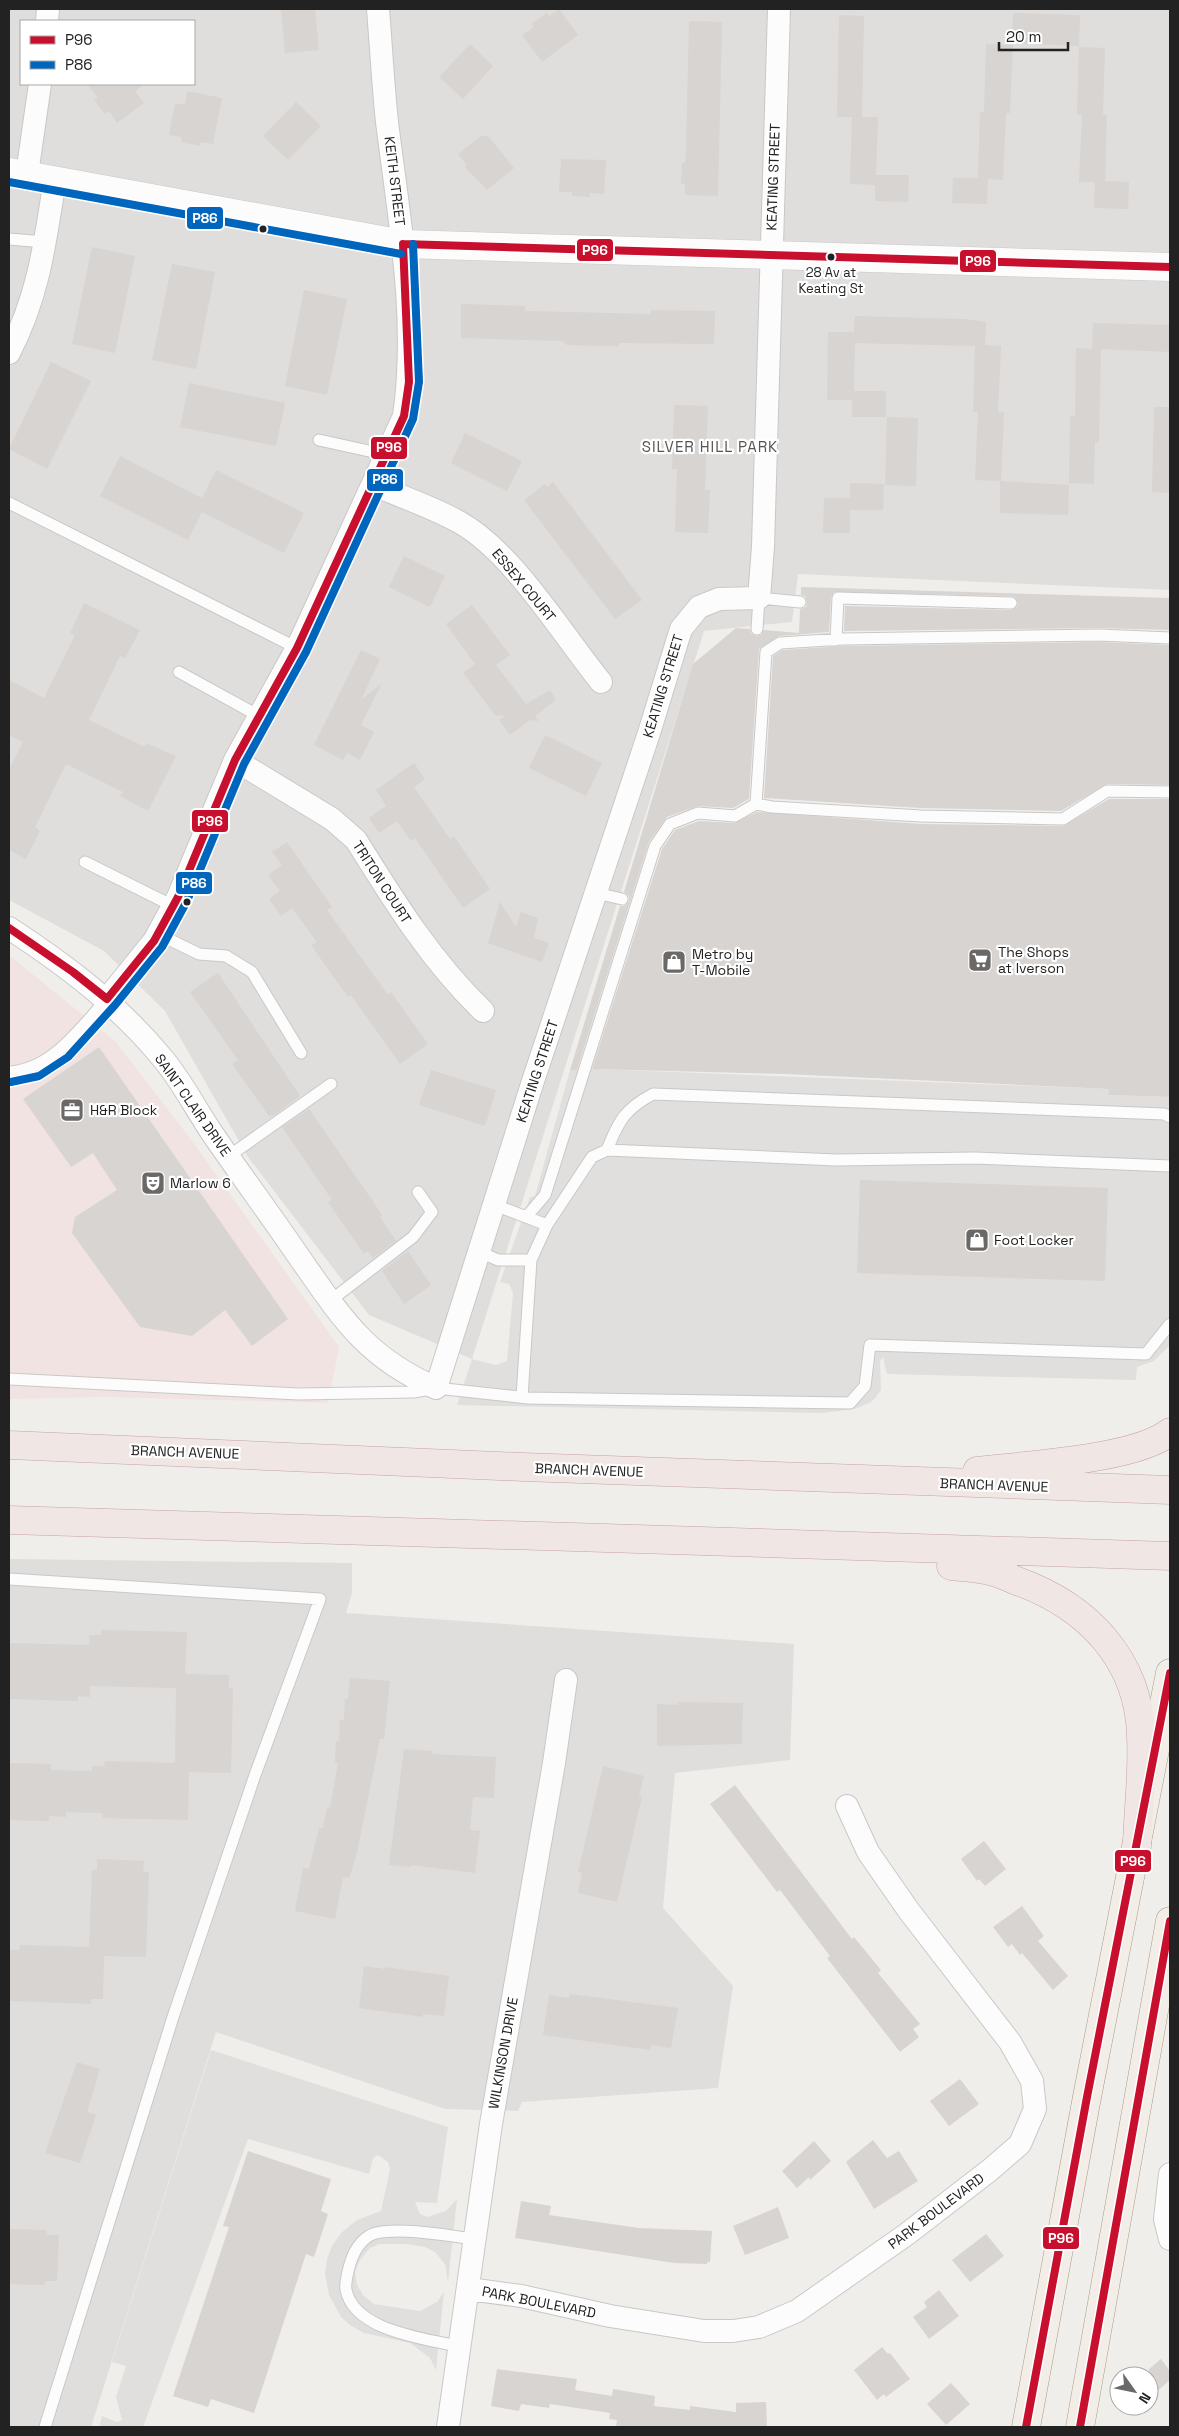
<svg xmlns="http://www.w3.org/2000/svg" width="1179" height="2436" viewBox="0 0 1179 2436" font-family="'Space Grotesk',sans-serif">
	<rect width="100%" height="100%" fill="#f0eeeb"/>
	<path fill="#dfdedc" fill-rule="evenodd" d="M9,9h1161v581l-372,-16 -6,48 -88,9 -232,728 -103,-44 -121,-158 -83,-146 -61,-60 -95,-51zM21,21h173v63h-173z
		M9,1559l343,4v30l-6,20 448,31 -4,116 -115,13 -12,135 70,78 -15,102 -196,14 -4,9 -73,-2 -229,-77 -125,395h-82z"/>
	<path fill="#f1e3e1" d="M9,955l106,86 78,101 146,205 -11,56 -224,-6 -95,2z"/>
	<path fill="#e0dfde" d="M596,1069l513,20 -1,6 62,2v248l-16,16 -17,6 -1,13 -249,-6 -4,-17 -3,4 1,29 -5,7 -5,5 -16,7 -34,4 -364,-8 15,-46 24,6 11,-4 6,-68 -4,-9 -9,-2 30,-85 5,-1 35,-126z
		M211,2050l237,77 -11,76 -22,-1 5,12 7,3 19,-6 11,-12 -9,83 -3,-18 -10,-12 -10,-5 -18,-3h-27l-10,4 -10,12 -5,12 2,13 6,10 11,9 46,7 17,-9 7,-10 -8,78 -6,-12 -20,-15 -46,-10 -14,-8 -9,-8 -12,-22 -4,-22 2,-14 5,-13 9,-13 16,-13 24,-9 9,-42 -2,-7 -10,-7 -5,3 -4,16 -121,-35 -105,288h-44l3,-11 15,6 5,-2 -6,-23 10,-31 -14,-4z"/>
	<path fill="#d7d4d2" d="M281,9h34l4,41 -34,3z
		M559,9l19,26 -36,27 -20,-27 12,-8 -3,-3 16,-11 2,3z
		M1013,13l67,2 -1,31 -67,-3z
		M839,15l25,1 -2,101h16l-2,58h33l-1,27 -33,-1v-16l-25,-1 2,-67h-15z
		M689,21l33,1 -4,174 -33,-1v-11h-4l1,-21h3l1,-12z
		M470,44l23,22 -30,33 -24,-22z
		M986,44l27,1 -3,68h-4l-3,67 -15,-1 -1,25 -35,-1 1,-25h25l2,-66h4z
		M1079,47l26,1 -2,67h4l-2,66 24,1 -1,27 -34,-1 1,-26h-16l3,-67h-5z
		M87,84h58l-10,7 9,12 -27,20 -8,-12 -4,3 -11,-14 4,-2z
		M187,91l35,7 -9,46 -12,-2 -1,4 -19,-4v-5l-12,-2 6,-32 10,2z
		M296,102l25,24 -33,34 -25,-24z
		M481,136h7l26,32 -27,22 -22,-23 2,-2 -9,-11z
		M561,159l45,1 -2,34 -14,-1v4l-18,-1v-4h-13z
		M92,247l43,9 -20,97 -43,-9z
		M172,264l43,8 -19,97 -44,-9z
		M304,290l43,9 -20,96 -42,-9z
		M461,304l64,2v5l126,3v-4l64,1 -1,33 -95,-1v3h-21l-31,-1 -4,-4 -102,-3z
		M855,316l109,3 22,3 -1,23 16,1 -3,66 6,1 -3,68 -26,-1 3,-68h-5l2,-66 -120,-3 -1,48h32v26h-34v-17h-25l1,-68h26z
		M1093,323l77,2v27l-69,-3 -2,93h-4l-1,42 -25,-1 1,-67h5l1,-68 16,1z
		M51,362l40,19 -44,88 -38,-20z
		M189,383l96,20 -9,43 -96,-19z
		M674,405l34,1 -3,84h5l-2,43 -33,-1 2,-63h-5z
		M1154,407h16v86l-18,-1z
		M887,417l31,1 -2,68 -31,-1z
		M465,433l57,28 -15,30 -56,-28z
		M120,456l82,42 14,-28 88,43 -20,40 -82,-41 -14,28 -88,-44z
		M1000,481l69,4 -1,30 -68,-2z
		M553,482l89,118 -27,19 -91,-119 21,-16 2,3z
		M850,483l34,1 -1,26h-33v23h-27l1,-35h26z
		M404,556l41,20 -15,31 -41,-20z
		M801,587l369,11v32l-71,-2 -255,3 1,-25 166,4 6,-3 1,-4 -3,-6 -4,-1 -177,-4 -3,6 -2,34 -50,4 -20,13 -10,150 -16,9 -35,-2 -31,11 -18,25 -72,228h-7l50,-164h5l4,-5v-5l-5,-4 69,-228 43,-36 14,1 1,4 5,3 5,-1 3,-5 35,3 1,-24 6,-2 1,-5 -2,-6 -4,-1z
		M84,603l56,27 -15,28 -5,-2 -31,64 56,27 1,-4 30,13 -28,55 -28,-15 3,-4 -57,-28 -31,63 5,4 -14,28 -17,-9v-80l14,-28 -14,-7v-55l35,18 31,-63 -5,-2z
		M472,605l38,50 -14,10 30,39 24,-14 6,10 -21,16 4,5 -9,-1 -20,15 -11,-15 6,-4 -10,-1 -32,-42 12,-9 -29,-40z
		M1099,642l71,3v140l-63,-1 -46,27 -140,-3 -157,-10 9,-142 9,-6 61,-4z
		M361,650l19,9 -19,41 21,-17 -21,42 13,7 -14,28 -13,-7 -4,7 -29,-15z
		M545,735l57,28 -16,33 -57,-28z
		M414,763l11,16 -11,8 36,52 4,-3 36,53 -27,19 -48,-70 -4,3 -14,-20 -18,12 -10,-15 17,-12 -10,-16z
		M1109,799h61v298l-62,-2 1,-6 -324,-15 -193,-5 70,-220 13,-19 24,-9 36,2 22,-11 164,12 142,2z
		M287,842l45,65 -5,3 61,85 3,-3 37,52 -28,20 -49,-69 -3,2 -37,-52 6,-3 -25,-34 -11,8 -12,-17 11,-8 -12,-16 14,-10 -10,-13z
		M500,902l16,25 5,-15 17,6 -4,20 15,5 -7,19 -54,-19z
		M218,973l82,123 -26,19 -5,1 -37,-52 6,-4 -48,-68z
		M99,1047l189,272 -36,27 -27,-36 -33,26 -52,-9 -68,-94 3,-16 42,-27 -24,-37 -22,14 -48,-68z
		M431,1070l65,20 -11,36 -66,-21z
		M309,1109l61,88 12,18 -2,2 16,24 -23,17 -5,-7 -4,3 -36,-52 4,-2 -50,-73z
		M860,1180l248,8 -3,93 -248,-8z
		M408,1251l23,34 -27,19 -22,-33z
		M101,1630l86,2 -2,42 44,1v13h4l-2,85 -42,-1 -1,48 -85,-2 -1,-5 -36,-1v5l-17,-1v5l-40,-1v-57l42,1v6l41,1v-5h12l1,-5 70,2 1,-75 -86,-2v11l-12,-1v5l-69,-2v-56l80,2v-10h12z
		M350,1678l40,3 -6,58h-4l-24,118 -7,21 -6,-1 -8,42 -40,-8 8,-43 6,1 10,-41h4l4,-21 3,1 8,-45h-3l1,-22h3l1,-21h4l1,-21h3z
		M678,1702l65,1 -1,41 -85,2v-42l21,1z
		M404,1749l28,2v3l64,3 -2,41 -21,-1 -3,33 10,1 -5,42 -64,-8v2l-22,-2z
		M603,1766l41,10 -5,20 3,1 -25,105 -39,-9 4,-20 -4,-1z
		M735,1785l117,154 2,-2 27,33 -3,3 42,51 -7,5 6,8 -19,15 -73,-94 3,-2 -50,-66 -3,2 -67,-88z
		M984,1841l22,28 -21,17 -6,-7 -2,2 -16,-22z
		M97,1859l47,2 -1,11h6l-3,85 -42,-1 -1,43h-12v5l-82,-3v-51h10l1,-5 69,2 3,-77h5z
		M1022,1906l22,30 -6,5 30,35 -15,14 -31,-37 -2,2 -8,-11 -4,3 -15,-20z
		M364,1966l21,3v-2l64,9 -5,40 -21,-2v3l-64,-9z
		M570,1994l108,14 -7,40 -20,-3 -1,5 -107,-15 6,-40 20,3z
		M77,2062l23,7 -13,43 9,3 -16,48 -35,-10z
		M960,2079l19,25 -30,22 -19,-25z
		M873,2140l14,18 12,-7 19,30 -44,28 -28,-47z
		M814,2141l17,20 -21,19 -1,-3 -12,11 -15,-17z
		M248,2151l83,28 -10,32 7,3 -14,43 -8,-3 -52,159 -43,-14 -3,8 -35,-11 56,-169 -6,-1z
		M521,2201l30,5 -2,9 90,13 73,3 -2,31h-3v2l-33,-1 -159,-25z
		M778,2207l11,31 -44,17 -12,-29z
		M9,2229l38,1 -1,5h13l-2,46h-12v4l-36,-1z
		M986,2234l18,22 -34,26 -18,-22z
		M939,2290l20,26 -30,23 -16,-22 14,-10 -3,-5z
		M882,2347l6,7 2,-1 20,26 -24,18 -2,-3 -7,6 -23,-30z
		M1161,2359l9,12v9l-21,18v-29z
		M497,2369l80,10 -2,11 37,6 1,-7 42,7 -1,10 36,4v-4l46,6v-9l30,-1 1,25h-151l1,-7 -8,-1 1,-6 -60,-9 -1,4 -28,-4 -2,7 -28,-5z
		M951,2383l19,21 -24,21 -19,-21z"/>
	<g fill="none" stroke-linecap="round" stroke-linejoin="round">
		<g stroke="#c9c8c7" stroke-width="13">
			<path id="service" d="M9,239l36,3
				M319,440l68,15
				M9,503l288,145
				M757,629l2,-31 41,4
				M1170,638l-71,-3 -256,4 -63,4 -14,9 -10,152 16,3 149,9 142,3 44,-28 63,1
				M836,640l2,-42 173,5
				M179,672l80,44
				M85,862l88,44
				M596,893l26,6
				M158,934l41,20 27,2 26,16 49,81
				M9,1072c43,-2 71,-44 98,-73
				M607,1150c12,-30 18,-41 46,-56l511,20 6,3
				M229,1156l102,-72
				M495,1205l52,20
				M527,1216l18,-21 110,-349 15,-22 28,-11 37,3 21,-12
				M480,1252l18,8h33
				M330,1301l83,-64 19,-25 -14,-20
				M9,1379l290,15 115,-2 22,-4 92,10 322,5 15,-17 5,-41 276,9 24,-30
				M522,1397l9,-137 16,-35 45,-68 15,-7 229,10 139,-2 195,8
				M9,1579l311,20 -65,176 -82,242 -128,410
				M460,2347c-34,-9 -105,-15 -114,-57 -1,-6 2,-19 4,-26 4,-13 12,-27 26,-31 26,-6 72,3 99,6"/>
		</g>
		<g stroke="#c9c8c7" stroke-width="24">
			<path id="minor" d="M47,21l1,-12
				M27,174l13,-90
				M9,353c30,-58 36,-110 46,-174
				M374,485c28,12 58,22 85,37 53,29 103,112 142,160
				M235,760l97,59 24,21c38,61 75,121 127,171
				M9,928c58,38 111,78 155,132 18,22 32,49 48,73 28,41 57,80 85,121 43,61 67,103 139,134l97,-307 116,-348 32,-104 18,-22 20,-8 40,-1 4,-51 16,-538
				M107,999l47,-58 24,-44 57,-137 62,-112 107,-232c14,-97 -5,-197 -17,-294 -4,-38 -6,-76 -9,-113
				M1170,2174l-5,45 5,20
				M469,2289l52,7 89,20 94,15h29l26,-4 38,-16 110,-77 83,-64 30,-26 15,-35 -3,-28 -22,-39 -101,-131 -41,-59 -21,-46
				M448,2427l43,-303 63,-361 12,-83"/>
		</g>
		<g stroke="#c9c8c7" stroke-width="29">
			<path id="tertiary" d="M9,172l394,72 767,23"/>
		</g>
		<g stroke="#a79c86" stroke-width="29">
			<path id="primary" d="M1026,2427l61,-330 83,-424
				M1080,2427l90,-506"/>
		</g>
		<g stroke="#c5a2ac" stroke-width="29">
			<path id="trunk" d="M9,1445l514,22 647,23
				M977,1471c48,-6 157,-11 193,-39
				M9,1520c387,9 774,25 1161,36
				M951,1566c12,1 23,2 34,4 11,1 22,7 32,11 70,25 122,78 124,155 2,36 -3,74 -4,110"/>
		</g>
		<use href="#service" stroke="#fdfcfc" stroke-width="11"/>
		<use href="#minor" stroke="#fdfcfc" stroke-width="22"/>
		<use href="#tertiary" stroke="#fdfcfc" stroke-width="28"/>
		<use href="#primary" stroke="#f3ede7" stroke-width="28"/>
		<use href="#trunk" stroke="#f0e6e4" stroke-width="28"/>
		<g stroke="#fff" stroke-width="11">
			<path id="bus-1" d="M403,244l767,23
				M9,928l64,44 34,27
				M107,999l47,-58 24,-44 57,-137 62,-112 107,-232 5,-34 -6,-138
				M1026,2427l61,-330 83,-424
				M1080,2427l90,-506"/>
		</g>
		<g stroke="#fff" stroke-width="11">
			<path id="bus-2" d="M9,182l392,72
				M11,1082l28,-6 29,-19 47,-52 47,-58 25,-46 57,-137 62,-112 107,-233 6,-37 -6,-138"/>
		</g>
		<use href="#bus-1" stroke="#c8102e" stroke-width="8"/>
		<use href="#bus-2" stroke="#0065bd" stroke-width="8"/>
	</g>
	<defs>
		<g id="supermarket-square" transform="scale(1.25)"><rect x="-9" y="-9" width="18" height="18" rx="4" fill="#6a6968" stroke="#fff"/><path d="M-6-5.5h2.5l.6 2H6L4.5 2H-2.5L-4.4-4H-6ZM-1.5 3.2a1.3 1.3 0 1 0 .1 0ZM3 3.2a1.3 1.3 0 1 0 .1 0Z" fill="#fff"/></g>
		<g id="shop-square" transform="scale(1.25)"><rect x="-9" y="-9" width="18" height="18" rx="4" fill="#6a6968" stroke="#fff"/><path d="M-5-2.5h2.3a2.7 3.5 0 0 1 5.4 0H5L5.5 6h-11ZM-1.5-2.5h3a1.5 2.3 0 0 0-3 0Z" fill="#fff"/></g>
		<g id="office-square" transform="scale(1.25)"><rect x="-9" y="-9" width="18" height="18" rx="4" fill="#6a6968" stroke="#fff"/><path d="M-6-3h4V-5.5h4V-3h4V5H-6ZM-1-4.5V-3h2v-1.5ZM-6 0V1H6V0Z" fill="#fff"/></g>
		<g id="theatre-square" transform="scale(1.25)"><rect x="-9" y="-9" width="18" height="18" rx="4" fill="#6a6968" stroke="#fff"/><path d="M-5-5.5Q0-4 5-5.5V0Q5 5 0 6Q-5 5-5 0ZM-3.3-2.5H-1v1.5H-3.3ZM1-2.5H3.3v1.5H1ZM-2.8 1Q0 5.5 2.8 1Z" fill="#fff"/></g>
	</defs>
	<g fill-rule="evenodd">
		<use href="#supermarket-square" x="980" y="960"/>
		<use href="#shop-square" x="674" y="962"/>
		<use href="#office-square" x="72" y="1110"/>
		<use href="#theatre-square" x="153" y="1183"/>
		<use href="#shop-square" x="977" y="1240"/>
	</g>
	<g fill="#222" stroke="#fff" stroke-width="2">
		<circle cx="263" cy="229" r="4.5"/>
		<circle cx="831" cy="257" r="4.5"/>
		<circle cx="187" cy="902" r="4.5"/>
	</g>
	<g text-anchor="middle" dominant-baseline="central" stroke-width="4.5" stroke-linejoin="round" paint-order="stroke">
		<g font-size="13" fill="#222" stroke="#fff">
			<text x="831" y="272">28 Av at<tspan x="831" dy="16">Keating St</tspan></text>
		</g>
		<g font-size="14" fill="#222" stroke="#fff">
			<text transform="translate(773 177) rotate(-88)">KEATING STREET</text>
			<text transform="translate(395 181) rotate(83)">KEITH STREET</text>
			<text transform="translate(524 585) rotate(50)">ESSEX COURT</text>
			<text transform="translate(663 686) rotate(-73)">KEATING STREET</text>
			<text transform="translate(382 882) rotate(57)">TRITON COURT</text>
			<text transform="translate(537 1071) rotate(-72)">KEATING STREET</text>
			<text transform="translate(193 1105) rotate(55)">SAINT CLAIR DRIVE</text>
			<text transform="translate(185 1452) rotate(2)">BRANCH AVENUE</text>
			<text transform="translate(589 1470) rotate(2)">BRANCH AVENUE</text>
			<text transform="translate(994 1485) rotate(2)">BRANCH AVENUE</text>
			<text transform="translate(503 2053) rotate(-80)">WILKINSON DRIVE</text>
			<text transform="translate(936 2211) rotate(-37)">PARK BOULEVARD</text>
			<text transform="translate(539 2302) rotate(11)">PARK BOULEVARD</text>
		</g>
		<g font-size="14" fill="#222" stroke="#fff" text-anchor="start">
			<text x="998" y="952">The Shops<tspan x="998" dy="16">at Iverson</tspan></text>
			<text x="692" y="954">Metro by<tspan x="692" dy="16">T-Mobile</tspan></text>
			<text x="90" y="1110">H&amp;R Block</text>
			<text x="170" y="1183">Marlow 6</text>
			<text x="994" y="1240">Foot Locker</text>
		</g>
		<g font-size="15" letter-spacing="1" fill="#555" stroke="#fff">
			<text x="710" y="446">SILVER HILL PARK</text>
		</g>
	</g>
	<g stroke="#fff" stroke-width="2">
		<rect x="186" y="206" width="38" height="24" rx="5" fill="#0065bd"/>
		<rect x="576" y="238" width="38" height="24" rx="5" fill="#c8102e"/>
		<rect x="959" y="249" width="38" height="24" rx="5" fill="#c8102e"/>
		<rect x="370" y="436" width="38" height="24" rx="5" fill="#c8102e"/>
		<rect x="366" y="468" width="38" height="24" rx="5" fill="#0065bd"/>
		<rect x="191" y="809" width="38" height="24" rx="5" fill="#c8102e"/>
		<rect x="175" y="871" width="38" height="24" rx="5" fill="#0065bd"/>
		<rect x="1114" y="1849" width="38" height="24" rx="5" fill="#c8102e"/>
		<rect x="1042" y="2226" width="38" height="24" rx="5" fill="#c8102e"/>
	</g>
	<g font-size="14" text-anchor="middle" font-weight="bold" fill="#fff">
		<text x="205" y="223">P86</text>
		<text x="595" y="255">P96</text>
		<text x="978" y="266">P96</text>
		<text x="389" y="452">P96</text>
		<text x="385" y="484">P86</text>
		<text x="210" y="826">P96</text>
		<text x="194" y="888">P86</text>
		<text x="1133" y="1866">P96</text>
		<text x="1061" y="2243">P96</text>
	</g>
	<rect width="1179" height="2436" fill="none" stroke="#222222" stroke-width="20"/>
	<rect x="20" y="20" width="175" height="65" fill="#ffffff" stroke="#a7a7a7"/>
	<rect x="30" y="36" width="25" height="8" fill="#c8102e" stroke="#a7a7a7"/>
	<text x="65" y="45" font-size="15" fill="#222222">P96</text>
	<rect x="30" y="61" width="25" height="8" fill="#0065bd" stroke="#a7a7a7"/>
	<text x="65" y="70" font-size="15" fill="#222222">P86</text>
	<g transform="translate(1134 2391) rotate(123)"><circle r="24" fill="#ffffff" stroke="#a7a7a7"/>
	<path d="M0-4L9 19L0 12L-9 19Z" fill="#6a6968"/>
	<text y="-8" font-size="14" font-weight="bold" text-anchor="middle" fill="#222222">N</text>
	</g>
	<path d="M999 42v8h69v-8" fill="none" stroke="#222222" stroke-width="2.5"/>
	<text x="1006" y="42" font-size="15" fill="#222222" stroke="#ffffff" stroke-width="4" paint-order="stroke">20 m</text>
</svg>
